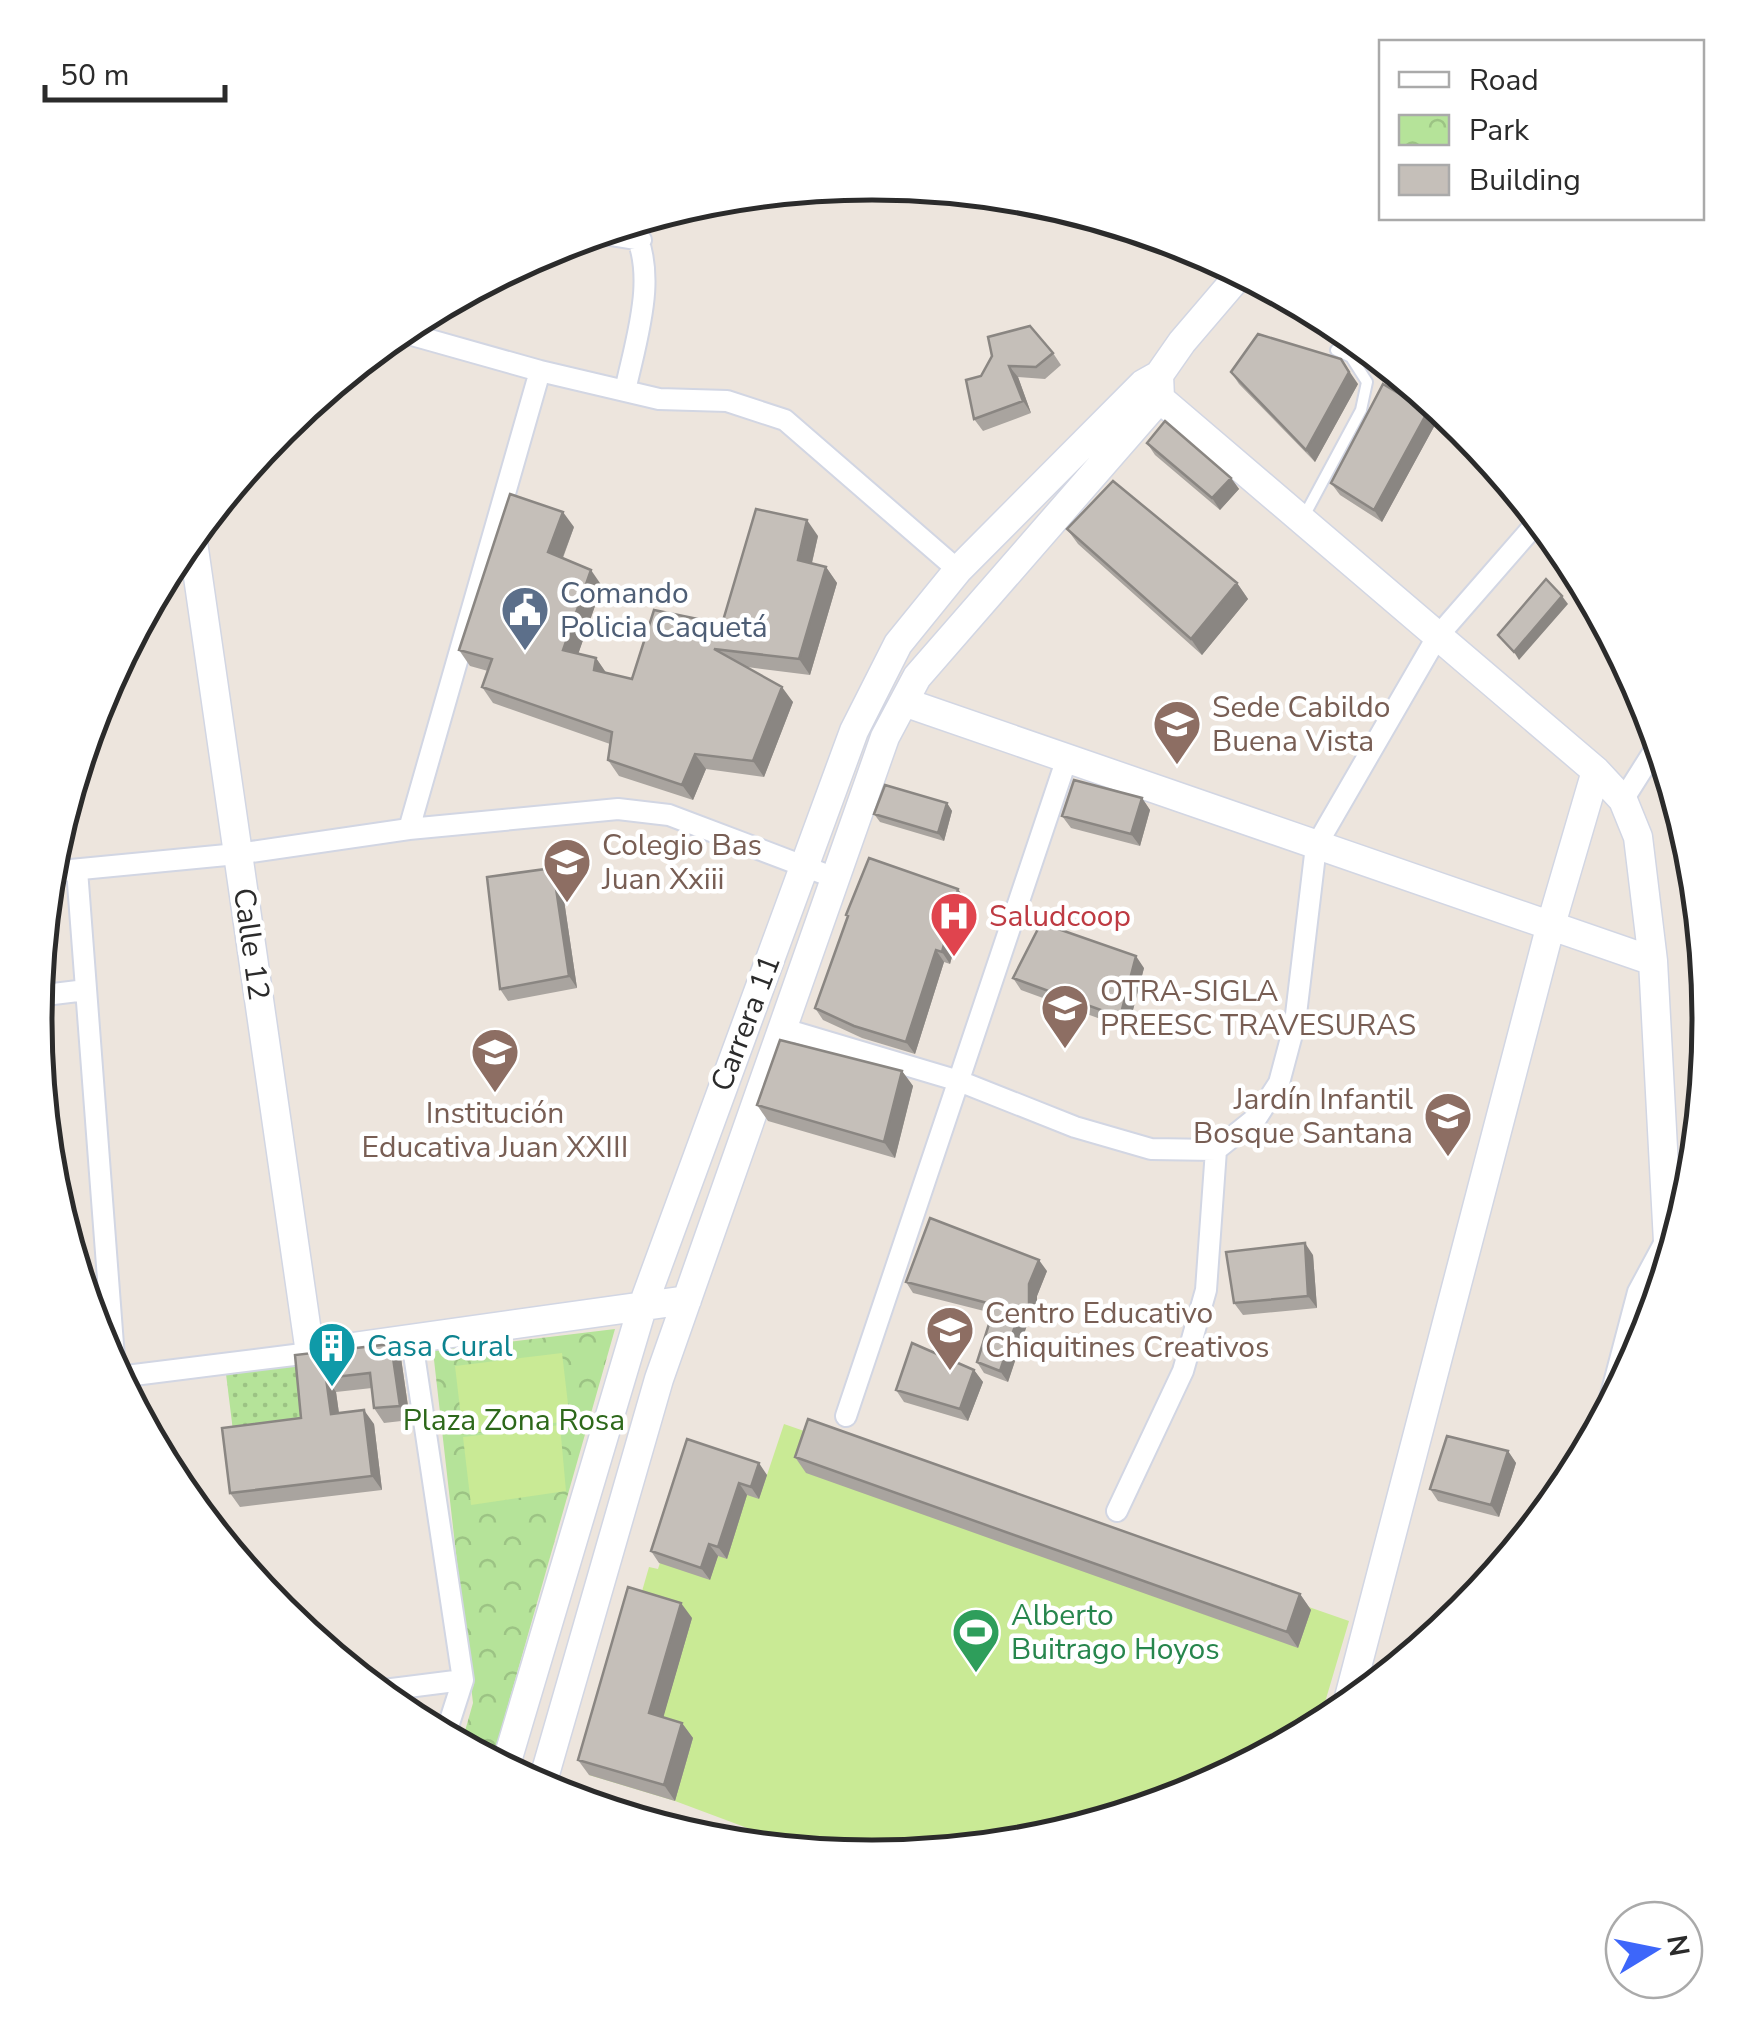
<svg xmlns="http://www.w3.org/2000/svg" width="1744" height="2040" viewBox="0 0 1744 2040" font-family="'Nunito Sans',sans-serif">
	<defs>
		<pattern id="grass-dots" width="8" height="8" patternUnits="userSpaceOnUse" patternTransform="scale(2.5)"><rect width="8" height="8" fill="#b5e399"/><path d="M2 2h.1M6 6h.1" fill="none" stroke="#9cc384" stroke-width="1.8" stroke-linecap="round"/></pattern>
		<pattern id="park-crowns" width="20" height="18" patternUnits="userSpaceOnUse" patternTransform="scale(2.5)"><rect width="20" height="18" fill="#b5e399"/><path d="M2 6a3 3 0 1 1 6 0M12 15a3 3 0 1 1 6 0" fill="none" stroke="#9cc384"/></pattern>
	</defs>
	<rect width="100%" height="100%" fill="#ede5dd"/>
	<path fill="url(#grass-dots)" d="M302,1365l6,64 -74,10 -8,-65z"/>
	<path fill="url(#park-crowns)" d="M615,1329l-123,432 -31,-16 12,-42 -40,-352z"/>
	<path fill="#c9ea95" d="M562,1353l8,68 -107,13 -8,-68z
		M784,1424l565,197 -31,105 -126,67 -157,48 -164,16 -62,-6 -134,-50 -86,-26 60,-208 9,2 37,-118 72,24z
		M560,1425l6,66 -95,14 -8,-68z"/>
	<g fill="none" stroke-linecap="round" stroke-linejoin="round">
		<g stroke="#d2d6e3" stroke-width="14">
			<path id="lane" d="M1302,520l59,-110 6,-28 -16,-25 -15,-7"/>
		</g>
		<g stroke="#d2d6e3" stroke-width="24">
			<path id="street" d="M598,233l43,7
				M398,331l142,40 119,28 68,2 58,19 173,150
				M625,391c11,-52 35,-120 5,-168
				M1623,800l36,-57
				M409,829l131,-458
				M77,870l38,501
				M50,872l187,-18 172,-25 209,-20 51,6 166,63
				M37,996l49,-6
				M781,1028l178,53 116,46 76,22 65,1
				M412,1341l51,339 -18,56
				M118,1377l192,-24
				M846,1416l221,-658
				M1605,1417l33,-125 28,-52
				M1117,1511l66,-140 23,-81 10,-140 41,-33 22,-34 16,-60 21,-177 121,-209 102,-117
				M376,1691l87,-11"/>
		</g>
		<g stroke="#d2d6e3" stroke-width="31">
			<path id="secondary" d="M1145,386l451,385 27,29 15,37 15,124 16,300
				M192,535l118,818 377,-53
				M904,702l749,259
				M1346,1709l204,-781 46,-157
				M505,1768l137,-460 212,-577 44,-87 60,-74 185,-186 16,-9 23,-33 59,-69
				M541,1788l118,-409 226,-642 32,-60 243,-279 -1,-23"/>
		</g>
		<use href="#lane" stroke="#fff" stroke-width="10"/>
		<use href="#street" stroke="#fff" stroke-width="20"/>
		<use href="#secondary" stroke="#fff" stroke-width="28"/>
	</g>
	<path fill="#a9a49f" d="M1053,353l8,12 -16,14 -27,-2 13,36 -48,18 -9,-12 7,-43 11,-20z
		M1231,372l127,12 -43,78 -76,-78z
		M1428,411l8,12 -54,99 -42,-27 -9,-12z
		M1464,429l53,64 -59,-46 -8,-12z
		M1147,443l84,35 8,11 -19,21 -65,-55z
		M574,527l-11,31 39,28 -24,68 18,4 10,15 26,6 90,-55 96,-88 -6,27 14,4 11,16 -27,92 -63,-8 46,35 -29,75 -58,-8 -13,31 -74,-24 -11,-16 2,-16 -117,-41 -11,-16 6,-16 -18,-5 -11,-16z
		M1067,529l170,54 11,16 -46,56 -124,-111z
		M1142,798l8,12 -10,36 -69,-18 -9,-12z
		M947,803l5,8 -8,30 -64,-19 -6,-8z
		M553,868l8,12 16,108 -69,13 -8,-12z
		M967,901l-17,63 -6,-2 -29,92 -53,-16 -39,-18 -8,-12 33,-90 -2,-3z
		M1144,968l-16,61 -107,-39 -8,-12z
		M902,1071l11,15 -18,72 -127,-37 -11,-16z
		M1313,1255l4,53 -74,7 -9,-12z
		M1047,1271l-10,25v29l-9,-3 -20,60 -24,-9 -7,-11 15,-49 -79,-20 -7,-11z
		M391,1344l10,14 9,62 -26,3 -10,-15 -2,-20 -36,4 3,21 35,11 8,66 -142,17 -10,-14 71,-75 -6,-63z
		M974,1370l9,12 -15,39 -64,-19 -8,-12z
		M687,1439l80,36 -8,24 -12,-4 -20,64 -9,-3 -8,24 -51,-17 -8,-12z
		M1508,1451l8,12 -17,54 -61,-16 -8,-12z
		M795,1457l505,137 11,16 -13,38 -492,-175z
		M692,1618l-29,99 19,6 11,15 -18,63 -86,-26 -11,-15z"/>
	<path fill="#8a8682" d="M1341,359l17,25 -43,78 -9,-12z
		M1009,366l9,11 13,36 -8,-12z
		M1428,411l8,12 -54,99 -8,-12z
		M1231,478l8,11 -19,21 -8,-12z
		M563,512l11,15 -15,40 -11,-15z
		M807,520l11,16 -9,39 -11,-15z
		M826,567l11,16 -27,92 -11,-16z
		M591,570l11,16 -28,80 -11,-16z
		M1237,583l11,16 -46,56 -11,-16z
		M1562,596l6,8 -49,56 -5,-8z
		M596,658l11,16 -13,-4z
		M782,687l11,15 -29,75 -11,-16z
		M695,754l11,15 -13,31 -11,-15z
		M1142,798l8,12 -10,36 -9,-12z
		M947,803l5,8 -8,30 -6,-8z
		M553,868l8,12 16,108 -8,-12z
		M958,889l9,12 -17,63 -8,-12z
		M936,950l8,12 -29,92 -9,-12z
		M1136,956l8,12 -16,61 -8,-12z
		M902,1071l11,15 -18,72 -11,-16z
		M1305,1243l8,12 4,53 -9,-12z
		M1039,1260l8,11 -10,25v29l-8,-12v-29z
		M1020,1311l8,11 -20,60 -8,-11z
		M391,1344l10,14 9,62 -10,-14z
		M974,1370l9,12 -15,39 -8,-12z
		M326,1378l10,14 5,36 -10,-14z
		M364,1410l10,14 8,66 -10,-14z
		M1508,1451l8,12 -17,54 -8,-12z
		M759,1463l8,12 -8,24 -8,-12z
		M739,1483l8,12 -20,64 -9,-12z
		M709,1544l9,12 -8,24 -9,-12z
		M1300,1594l11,16 -13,38 -11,-16z
		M681,1603l11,15 -32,111 -11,-16z
		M682,1723l11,15 -18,63 -11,-16z"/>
	<path fill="#c5bfb9" stroke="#8a8682" stroke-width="2.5" d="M1030,326l23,27 -17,14 -27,-1 14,35 -49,18 -8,-39 15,-4 11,-20 -4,-19z
		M1258,334l83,25 8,13 -43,78 -75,-78z
		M1383,384l45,27 -54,99 -43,-27z
		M1165,421l66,57 -19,20 -65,-55z
		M1459,424l5,5 40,49 -54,-43z
		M1113,481l124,102 -46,56 -124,-110z
		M510,494l53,18 -15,40 43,18 -28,80 33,8 -2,12 38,9 22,-69 68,14 34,-115 51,11 -9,40 28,7 -27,92 -85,-10 68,38 -29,74 -58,-7 -13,31 -74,-25 4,-28 -130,-45 10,-28 -33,-9z
		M1546,579l16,17 -48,56 -16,-17z
		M1074,780l68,18 -11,36 -69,-18z
		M885,785l62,18 -9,30 -64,-19z
		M869,858l89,31 -16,63 -6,-2 -30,92 -52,-16 -39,-18 33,-92 -2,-1z
		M553,868l16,108 -69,13 -13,-112z
		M1041,923l95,33 -16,61 -107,-39z
		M780,1040l122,31 -18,71 -127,-37z
		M930,1218l109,42 -10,24v29l-9,-2 -20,60 -23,-9 18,-57 -89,-23z
		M1305,1243l3,53 -74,7 -8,-51z
		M912,1343l62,27 -14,39 -64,-19z
		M391,1344l9,62 -26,2 -4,-35 -44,5 5,36 33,-4 8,66 -142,17 -8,-65 79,-10 -6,-63z
		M808,1419l492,175 -13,38 -492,-175z
		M1447,1436l61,15 -17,54 -61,-16z
		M687,1439l72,24 -8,24 -12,-4 -21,64 -9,-3 -8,24 -50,-17z
		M628,1587l53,16 -32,110 33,10 -18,62 -86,-25z"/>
	<defs>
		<g id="civic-pin" transform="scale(2.5)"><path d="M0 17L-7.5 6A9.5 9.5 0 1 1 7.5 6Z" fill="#5c6f8a" stroke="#fff"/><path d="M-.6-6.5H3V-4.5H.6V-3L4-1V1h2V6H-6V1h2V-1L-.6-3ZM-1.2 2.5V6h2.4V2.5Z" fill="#fff"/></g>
		<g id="school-pin" transform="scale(2.5)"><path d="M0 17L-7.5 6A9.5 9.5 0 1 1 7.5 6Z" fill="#8d6e63" stroke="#fff"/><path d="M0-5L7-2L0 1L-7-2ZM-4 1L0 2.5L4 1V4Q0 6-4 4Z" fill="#fff"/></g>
		<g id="hospital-pin" transform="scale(2.5)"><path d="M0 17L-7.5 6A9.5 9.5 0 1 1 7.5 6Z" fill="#e0444e" stroke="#fff"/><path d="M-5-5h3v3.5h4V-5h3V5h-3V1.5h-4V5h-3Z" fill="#fff"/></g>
		<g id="building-pin" transform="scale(2.5)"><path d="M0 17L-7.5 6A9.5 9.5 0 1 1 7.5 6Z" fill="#0f9aa8" stroke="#fff"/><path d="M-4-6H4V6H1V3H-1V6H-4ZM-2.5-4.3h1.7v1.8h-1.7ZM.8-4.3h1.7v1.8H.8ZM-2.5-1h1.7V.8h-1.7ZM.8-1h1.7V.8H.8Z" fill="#fff"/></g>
		<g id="stadium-pin" transform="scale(2.5)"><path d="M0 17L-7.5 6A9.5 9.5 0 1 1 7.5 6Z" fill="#2e9e5b" stroke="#fff"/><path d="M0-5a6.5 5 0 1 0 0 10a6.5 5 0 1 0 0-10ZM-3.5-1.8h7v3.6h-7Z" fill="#fff"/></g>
	</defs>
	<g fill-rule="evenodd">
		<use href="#civic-pin" x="525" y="610"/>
		<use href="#school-pin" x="1177" y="724"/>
		<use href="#school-pin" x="567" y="862"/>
		<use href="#hospital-pin" x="954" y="916"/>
		<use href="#school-pin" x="1065" y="1008"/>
		<use href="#school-pin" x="495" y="1052"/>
		<use href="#school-pin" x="1448" y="1116"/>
		<use href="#school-pin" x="950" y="1330"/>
		<use href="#building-pin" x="332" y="1346"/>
		<use href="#stadium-pin" x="976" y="1632"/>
	</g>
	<g text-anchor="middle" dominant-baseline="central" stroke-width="9" stroke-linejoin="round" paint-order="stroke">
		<g font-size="30" fill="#4e5e75" stroke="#fff" text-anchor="start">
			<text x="560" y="593">Comando<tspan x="560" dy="34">Policia Caquetá</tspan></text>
		</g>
		<g font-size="30" fill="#785e54" stroke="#fff" text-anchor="start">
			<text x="1212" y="707">Sede Cabildo<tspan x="1212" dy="34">Buena Vista</tspan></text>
			<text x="602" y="845">Colegio Bas<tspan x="602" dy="34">Juan Xxiii</tspan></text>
			<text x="1100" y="991">OTRA-SIGLA<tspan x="1100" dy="34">PREESC TRAVESURAS</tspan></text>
			<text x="1413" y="1099" text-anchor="end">Jardín Infantil<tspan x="1413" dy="34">Bosque Santana</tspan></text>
			<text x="495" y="1113" text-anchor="middle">Institución<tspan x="495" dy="34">Educativa Juan XXIII</tspan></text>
			<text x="985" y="1313">Centro Educativo<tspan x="985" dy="34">Chiquitines Creativos</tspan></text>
		</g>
		<g font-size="30" fill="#be3a42" stroke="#fff" text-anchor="start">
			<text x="989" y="916">Saludcoop</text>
		</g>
		<g font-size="30" fill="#2b2b2b" stroke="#fff">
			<text transform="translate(251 944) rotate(82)">Calle 12</text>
			<text transform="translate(746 1023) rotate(-69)">Carrera 11</text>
		</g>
		<g font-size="30" fill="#0d838f" stroke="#fff" text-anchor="start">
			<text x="367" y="1346">Casa Cural</text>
		</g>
		<g font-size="30" fill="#2d681a" stroke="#fff">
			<text x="514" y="1420">Plaza Zona Rosa</text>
		</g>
		<g font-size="30" fill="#27864d" stroke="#fff" text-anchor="start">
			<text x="1011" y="1615">Alberto<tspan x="1011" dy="34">Buitrago Hoyos</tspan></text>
		</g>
	</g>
	<path d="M0 0H1744V2040H0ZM52 1020a820 820 0 1 1 1640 0a820 820 0 1 1-1640 0Z" fill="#fff" fill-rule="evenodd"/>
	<path fill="none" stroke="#2b2b2b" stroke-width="5" d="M52 1020a820 820 0 1 1 1640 0a820 820 0 1 1-1640 0Z"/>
	<rect x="1379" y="40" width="325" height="180" fill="#ffffff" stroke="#aaaaaa" stroke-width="2.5"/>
	<rect x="1399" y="72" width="50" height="15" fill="#ffffff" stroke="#aaaaaa" stroke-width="2.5"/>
	<text x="1469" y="90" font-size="30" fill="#2b2b2b">Road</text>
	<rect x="1399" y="115" width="50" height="30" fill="url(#park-crowns)" stroke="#aaaaaa" stroke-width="2.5"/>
	<text x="1469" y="140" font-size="30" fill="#2b2b2b">Park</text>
	<rect x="1399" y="165" width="50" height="30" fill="#c5bfb9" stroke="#aaaaaa" stroke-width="2.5"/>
	<text x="1469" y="190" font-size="30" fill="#2b2b2b">Building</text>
	<g transform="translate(1654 1950) rotate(80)"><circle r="48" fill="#ffffff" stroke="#aaaaaa" stroke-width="2.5"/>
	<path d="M0-8L18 38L0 25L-18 38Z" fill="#3d66fa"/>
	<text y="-15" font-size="28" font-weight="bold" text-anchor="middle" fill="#2b2b2b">N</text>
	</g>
	<path d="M45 85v15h180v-15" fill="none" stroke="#2b2b2b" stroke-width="5"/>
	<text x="60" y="85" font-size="30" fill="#2b2b2b" stroke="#ffffff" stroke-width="8" paint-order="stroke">50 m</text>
</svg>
